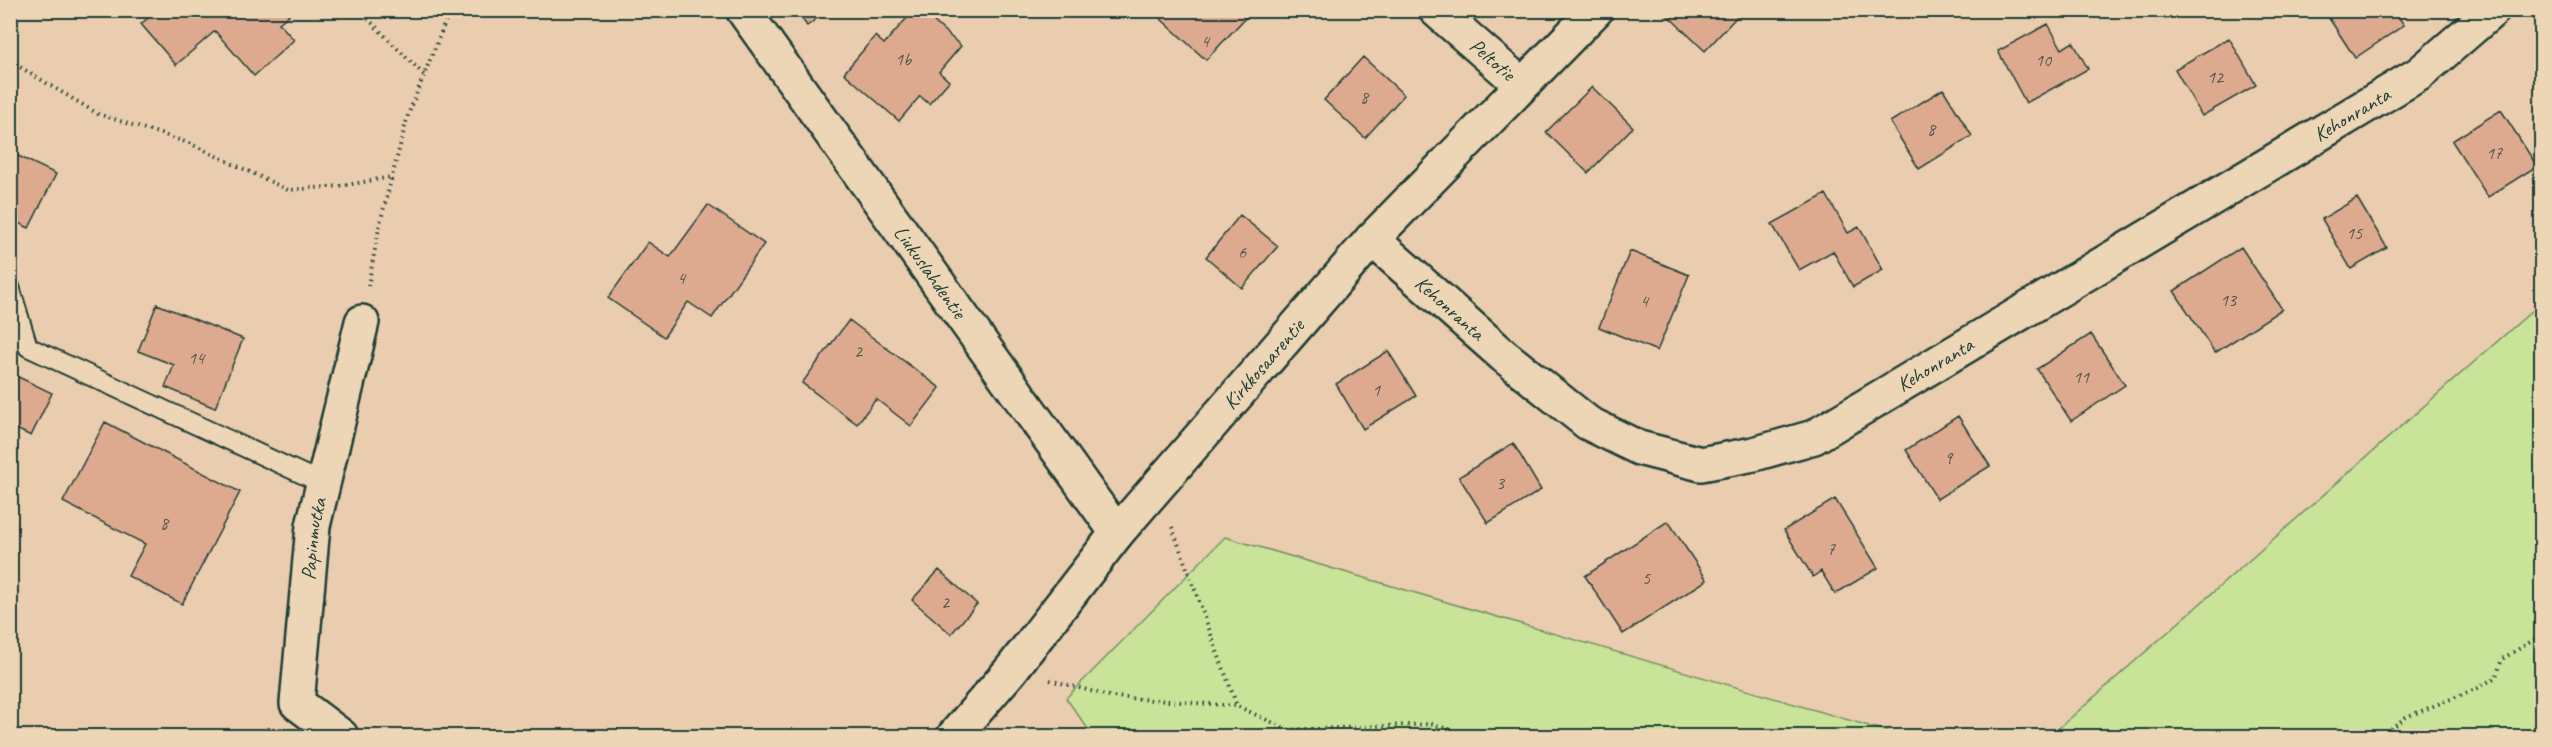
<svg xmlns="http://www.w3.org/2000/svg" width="2552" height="747" viewBox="0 0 2552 747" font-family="Caveat,sans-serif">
	<rect width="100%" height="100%" fill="#eacdae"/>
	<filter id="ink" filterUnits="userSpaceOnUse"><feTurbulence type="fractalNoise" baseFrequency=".0167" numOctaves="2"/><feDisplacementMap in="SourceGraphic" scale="12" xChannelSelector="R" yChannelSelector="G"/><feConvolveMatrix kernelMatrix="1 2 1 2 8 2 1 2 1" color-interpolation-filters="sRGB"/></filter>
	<g filter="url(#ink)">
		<path fill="#c9e399" stroke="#749066" stroke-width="1.5" d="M2541,303v429l-9,4h-482z
			M1225,537l678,199h-810l-27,-38z"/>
		<path fill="#ddaa90" stroke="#1f3d34" stroke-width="1.5" d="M157,10h127l5,5 -10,8 15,17 -40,36 -39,-45 -39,34 -35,-41z
			M796,10h32l-21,16z
			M914,10h7l40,36 -22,26 10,9 -20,23 -9,-8 -21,25 -55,-48 31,-37 9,8z
			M1151,10h91l6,5 -42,45z
			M1667,10h76l-38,41 -40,-38z
			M2327,10h67l10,15 -49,33 -30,-46z
			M2048,24l14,25 11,-7 15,27 -62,34 -28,-52z
			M2229,38l27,47 -54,31 -27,-47z
			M1363,57l41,38 -39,43 -41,-38z
			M1592,87l41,40 -45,46 -42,-41z
			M1943,89l29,47 -53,33 -29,-47z
			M2501,110l36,56 -49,31 -36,-56z
			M10,152l46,22 -27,54 -19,-9z
			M1826,194l22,39 11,-6 24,43 -30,17 -20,-36 -34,19 -27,-46z
			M2357,198l30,50 -36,21 -29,-50z
			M708,205l56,39 -52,74 -24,-16 -24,35 -56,-39 40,-56 22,15z
			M1240,215l38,31 -36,42 -36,-31z
			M2241,247l41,62 -67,44 -41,-62z
			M1630,251l59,24 -32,76 -58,-24z
			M157,304l86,35 -28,69 -50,-21 9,-22 -36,-14z
			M849,320l91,68 -29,38 -35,-27 -19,25 -55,-41z
			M2091,334l34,51 -54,36 -34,-52z
			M1388,351l28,45 -53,33 -27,-45z
			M10,373l42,20 -21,43 -21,-10z
			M1958,416l32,50 -53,33 -31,-49z
			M105,422l135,70 -58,112 -54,-28 17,-32 -82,-42z
			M1513,443l28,47 -53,33 -29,-46z
			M1835,499l43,69 -43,26 -14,-23 -8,6 -29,-47z
			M1668,521l39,59 -84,54 -38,-58z
			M939,570l38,34 -26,30 -39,-34z"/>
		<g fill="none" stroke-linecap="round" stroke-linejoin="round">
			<g stroke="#1f3d34" stroke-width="22">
				<path id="lane" d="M10,287l18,60 296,137"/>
			</g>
			<g stroke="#1f3d34" stroke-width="38">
				<g id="street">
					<path id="s1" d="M743,10l374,523"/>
					<path id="s2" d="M1436,10l86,75"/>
					<path id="s3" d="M1372,239l132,117 84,67 51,25 62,16 53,-10 60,-17 605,-363 74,-64"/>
					<path id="s4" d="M341,736l-44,-33 16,-177 49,-204"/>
					<path id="s5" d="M954,736l57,-66 106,-137 255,-294 224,-229"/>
				</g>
			</g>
			<path stroke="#1f3d34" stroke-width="4" stroke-dasharray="1.5 4.5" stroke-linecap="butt" d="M359,10l65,65
				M10,61l88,53 91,29 99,47 53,-4 50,-9
				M368,286l12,-63 28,-108 42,-105
				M1172,527l65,179 52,24 143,-6 38,12
				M1050,680l63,17 124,9
				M259,736l11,-8
				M2381,736l25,-19 72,-29 18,-11 6,-18 40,-24"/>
			<use href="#lane" stroke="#edd6b6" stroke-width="18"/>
			<use href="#street" stroke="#edd6b6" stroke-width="33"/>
		</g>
	</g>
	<g text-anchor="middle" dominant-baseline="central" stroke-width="4.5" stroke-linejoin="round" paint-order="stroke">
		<g font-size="18" fill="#4e584b">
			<text x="1205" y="41">4</text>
			<text x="903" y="59">1b</text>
			<text x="2043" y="60">10</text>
			<text x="2215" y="77">12</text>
			<text x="1364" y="97">8</text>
			<text x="1931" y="129">8</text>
			<text x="2494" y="153">17</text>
			<text x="2354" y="233">15</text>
			<text x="1242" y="252">6</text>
			<text x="681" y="278">4</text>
			<text x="2228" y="300">13</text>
			<text x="1644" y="301">4</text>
			<text x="858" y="351">2</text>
			<text x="196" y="358">14</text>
			<text x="2081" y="377">11</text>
			<text x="1376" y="390">1</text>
			<text x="1948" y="458">9</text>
			<text x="1500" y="483">3</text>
			<text x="164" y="523">8</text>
			<text x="1831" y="549">7</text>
			<text x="1646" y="578">5</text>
			<text x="945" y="602">2</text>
		</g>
		<g font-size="21" fill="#1f3d34" stroke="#edd6b6">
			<text stroke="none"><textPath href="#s2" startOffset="75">Peltotie</textPath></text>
			<text stroke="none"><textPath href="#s3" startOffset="1148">Kehonranta</textPath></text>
			<text stroke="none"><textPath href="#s1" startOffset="322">Liukuslahdentie</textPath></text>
			<text stroke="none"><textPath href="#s3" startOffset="104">Kehonranta</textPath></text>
			<text stroke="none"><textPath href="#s5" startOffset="484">Kirkkosaarentie</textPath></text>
			<text stroke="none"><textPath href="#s3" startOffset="662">Kehonranta</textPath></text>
			<text stroke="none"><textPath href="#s4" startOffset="220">Papinmutka</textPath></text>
		</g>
	</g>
	<rect width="2552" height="747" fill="none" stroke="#edd6b6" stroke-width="36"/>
	<rect x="18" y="18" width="2516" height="711" fill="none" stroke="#1f3d34" stroke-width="2" filter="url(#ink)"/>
</svg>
